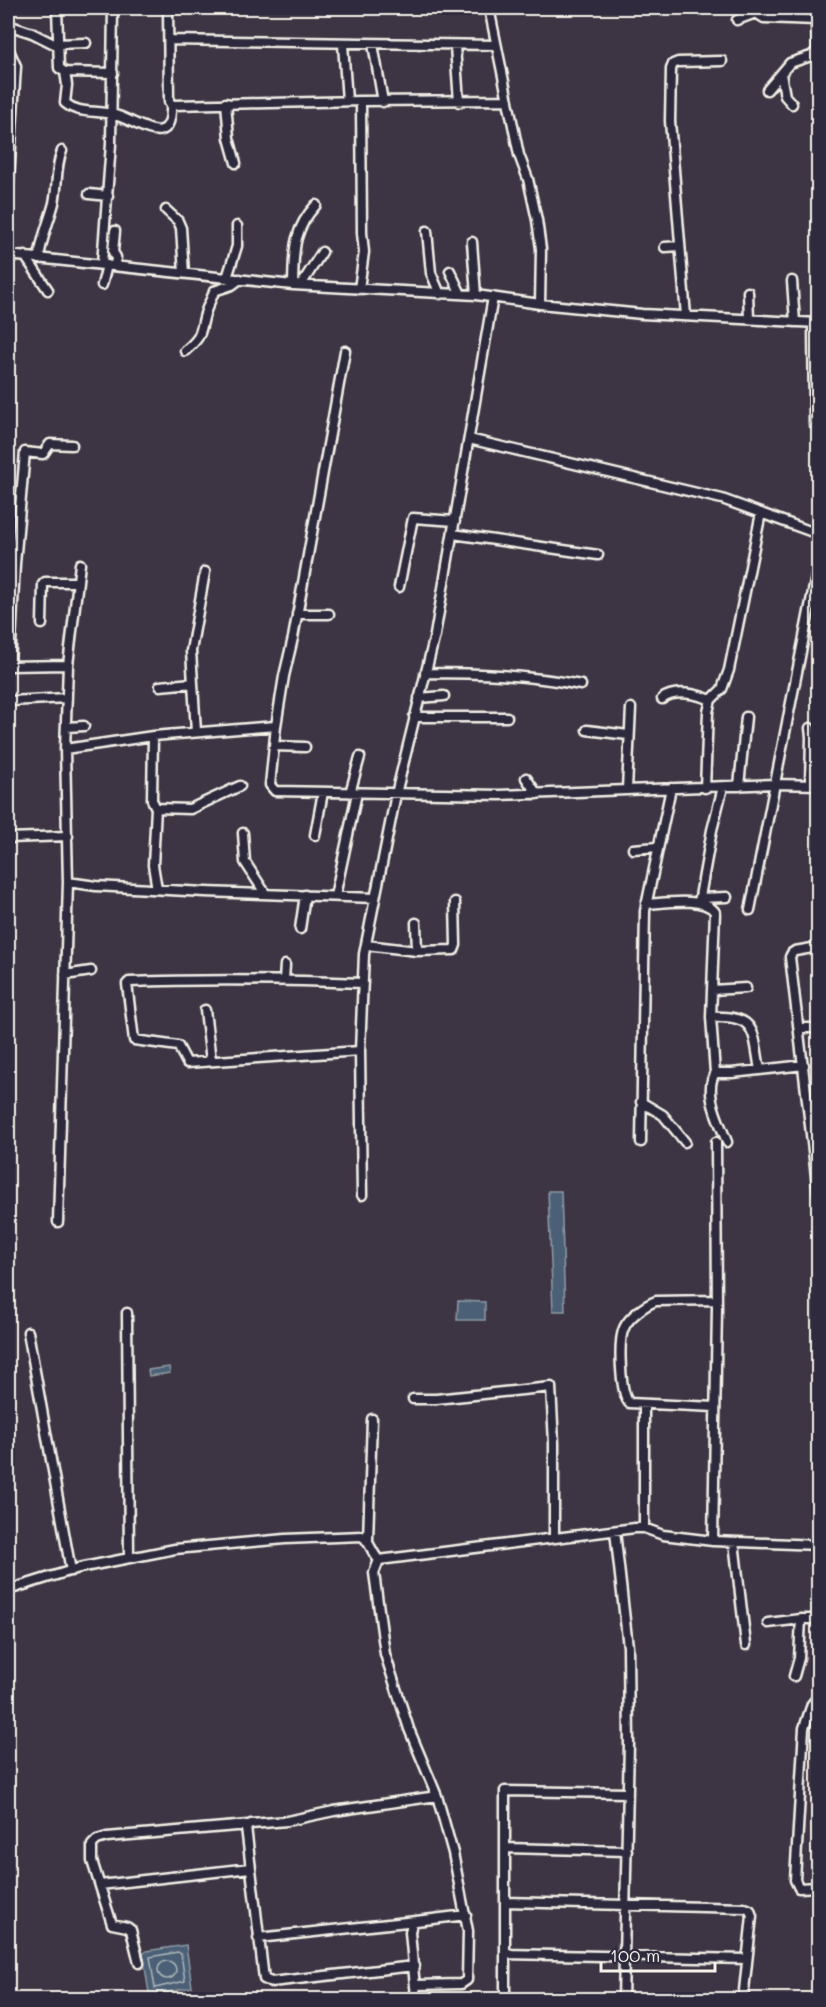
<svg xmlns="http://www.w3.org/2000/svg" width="826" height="2007" viewBox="0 0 826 2007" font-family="Mali,sans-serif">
	<rect width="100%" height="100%" fill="#3d3544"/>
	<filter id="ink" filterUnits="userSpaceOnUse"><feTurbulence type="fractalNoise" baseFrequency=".0167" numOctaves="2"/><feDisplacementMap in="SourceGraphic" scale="12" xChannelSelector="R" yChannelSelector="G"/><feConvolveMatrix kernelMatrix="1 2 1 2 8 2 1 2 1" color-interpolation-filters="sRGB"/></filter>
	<g filter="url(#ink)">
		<path fill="#4b6176" stroke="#8f9ba4" stroke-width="1.5" d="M548,1191h13l4,120h-12z
			M458,1301l27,1v18h-28z
			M169,1367l1,6 -21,3 -1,-6z
			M186,1945l6,42 -38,8 -5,-2 -6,-39 3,-3z"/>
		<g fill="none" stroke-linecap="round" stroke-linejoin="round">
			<path stroke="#b0b7ba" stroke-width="1.5" d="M178,1952l3,2 4,27 -30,7 -5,-31z
				M158 1970a9 9 0 1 1 18 0a9 9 0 1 1-18 0Z"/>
			<g stroke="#f4f1e8" stroke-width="13">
				<path id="minor" d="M57,8l2,60 6,4 48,1
					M168,8l1,94 4,3 188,-4 147,-1
					M489,8l30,147 9,24 9,41 4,29 -1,55
					M755,8l1,5 8,5 51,2
					M815,8l3,47
					M737,20l19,-7
					M8,25l24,8 22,11 32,-1
					M169,40l326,5
					M343,44l4,57
					M373,44l10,58
					M455,46l4,56
					M8,48l8,18 -8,130
					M65,72l2,13 -2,18c13,11 30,7 46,11 24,4 62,41 60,-10
					M781,74l4,22 7,8
					M767,90l23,-27 21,-7 7,-6
					M226,103l3,35 7,25
					M89,194l19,2
					M166,210l12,11 3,7 3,45
					M427,231l4,42 9,21
					M472,242l4,53
					M665,247l15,-1
					M8,255l285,30 183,10 64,9 102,10 176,9
					M25,256l23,34
					M39,259c2,-20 10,-37 15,-56 4,-17 1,-35 8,-52
					M102,264l9,-120 2,-136
					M115,266l1,-9 -3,-5 2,-21
					M450,271l11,23
					M227,278l10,-32v-20
					M792,281l3,41
					M102,285l5,-20
					M293,285c1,-33 -1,-54 23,-80
					M301,285l21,-33
					M359,289l5,-37 -2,-19 -1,-132
					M748,292l1,27
					M686,316l-16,-195 1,-52 2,-5 5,-2 44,-1
					M813,323l1,101
					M185,351c18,-16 14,-16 20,-37 2,-8 7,-15 9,-23l18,-6 8,-6
					M469,439l253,60 96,35
					M453,534l145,21
					M399,587l14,-69 42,3
					M297,614h32
					M42,624l1,-40 2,-2h33
					M68,665l12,-101
					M8,666l60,-1 -3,84 88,-13 123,-10 -6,59 5,6 225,4 275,-11 43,1
					M10,666l5,-102 10,-112 18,2 7,-10 22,1
					M425,673c56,0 101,2 156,12
					M160,686l32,-3
					M419,698l25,-2
					M662,699c13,-10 35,-5 49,1
					M10,701l57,-3
					M414,717h93
					M276,726l8,-50 9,-38 52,-287
					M66,727l18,-1
					M810,728l1,9 -1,48
					M587,730l41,5
					M196,732l-5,-81 14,-79
					M153,736l-1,64 4,8 -3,57 4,24
					M274,746l31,1
					M526,778l11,16
					M739,786l7,-69
					M705,788l3,-76 3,-12 11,-11 7,-19 32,-157
					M627,789l4,-81
					M350,793l10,-36
					M156,808l34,1 50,-23
					M243,833l2,29 20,31
					M315,835l8,-43
					M8,838l60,-2
					M633,849l24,-2
					M68,882l28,4 109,6 170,6
					M335,896l22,-103
					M700,898l27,-1
					M699,902l13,-72 11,-43
					M646,904c18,-1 58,-8 69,8l-4,105 4,56h17l72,-8
					M750,910l68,-344
					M416,923l1,28
					M300,929l5,-34
					M366,945l51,6 37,-1 2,-5 -1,-43
					M818,947l-23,4 -3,2 -2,4 28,236
					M65,975l26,-4
					M284,980l1,-15
					M712,990l34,-2
					M205,1010l6,51
					M711,1017c46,-2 42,14 49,53
					M799,1028h19
					M360,1051l-173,12 -9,-17 -44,-6 -7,-56 2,-2c78,-3 156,-2 234,1
					M715,1073c-12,20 5,50 12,69
					M641,1102l22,13 22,27
					M641,1142l4,-231 26,-123
					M362,1195l-2,-144 4,-97 32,-160 39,-159 58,-338
					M58,1222l10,-340 -3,-133
					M127,1313l2,244
					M28,1332l43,239
					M413,1399h23l115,-12 3,56v94
					M715,1407l-86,-4c-9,-11 -11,-62 -5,-75 5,-11 21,-23 32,-27l61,-1
					M644,1528v-124
					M615,1531l13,116 1,97 -6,256
					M368,1540l4,-121
					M713,1541l4,-232 -1,-167
					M734,1542l12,103
					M379,1560l-5,13 11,81 24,75 28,67 16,57 15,78 -1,49 -6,4 -45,1 -2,15
					M379,1560l256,-32h9l19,7 50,6 105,4
					M8,1590l71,-22 96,-19 110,-10 77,-3c8,5 9,16 17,24
					M768,1623l33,-4h17
					M794,1676l5,-18 2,-39
					M818,1697l-6,7 -8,24 -9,152 4,8 19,-1
					M505,1848l122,3
					M100,1885l150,-17
					M505,1902l240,6 5,2 2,6 -9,84
					M258,1938l158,-17
					M505,1954l242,5
					M139,1963l-8,-33 -4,-3 -15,-3 -20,-63v-16l5,-5 10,-3 141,-12
					M414,1966l-143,16 -7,-3 -18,-152 5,-3 36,-3 47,-10 103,-15
					M415,1987l-5,-55 2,-9 4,-2 50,-6
					M505,2000v-209l123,2"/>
			</g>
			<use href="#minor" stroke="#2f2a3d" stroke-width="8"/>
		</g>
	</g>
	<rect width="826" height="2007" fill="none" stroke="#2f2a3d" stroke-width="30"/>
	<rect x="15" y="15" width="796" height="1977" fill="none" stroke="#f4f1e8" stroke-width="2" filter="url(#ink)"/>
	<path d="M601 1962v9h114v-9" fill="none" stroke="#f4f1e8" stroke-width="3"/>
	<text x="610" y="1962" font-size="18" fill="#f4f1e8" stroke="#2f2a3d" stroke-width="4.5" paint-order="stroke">100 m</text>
</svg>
